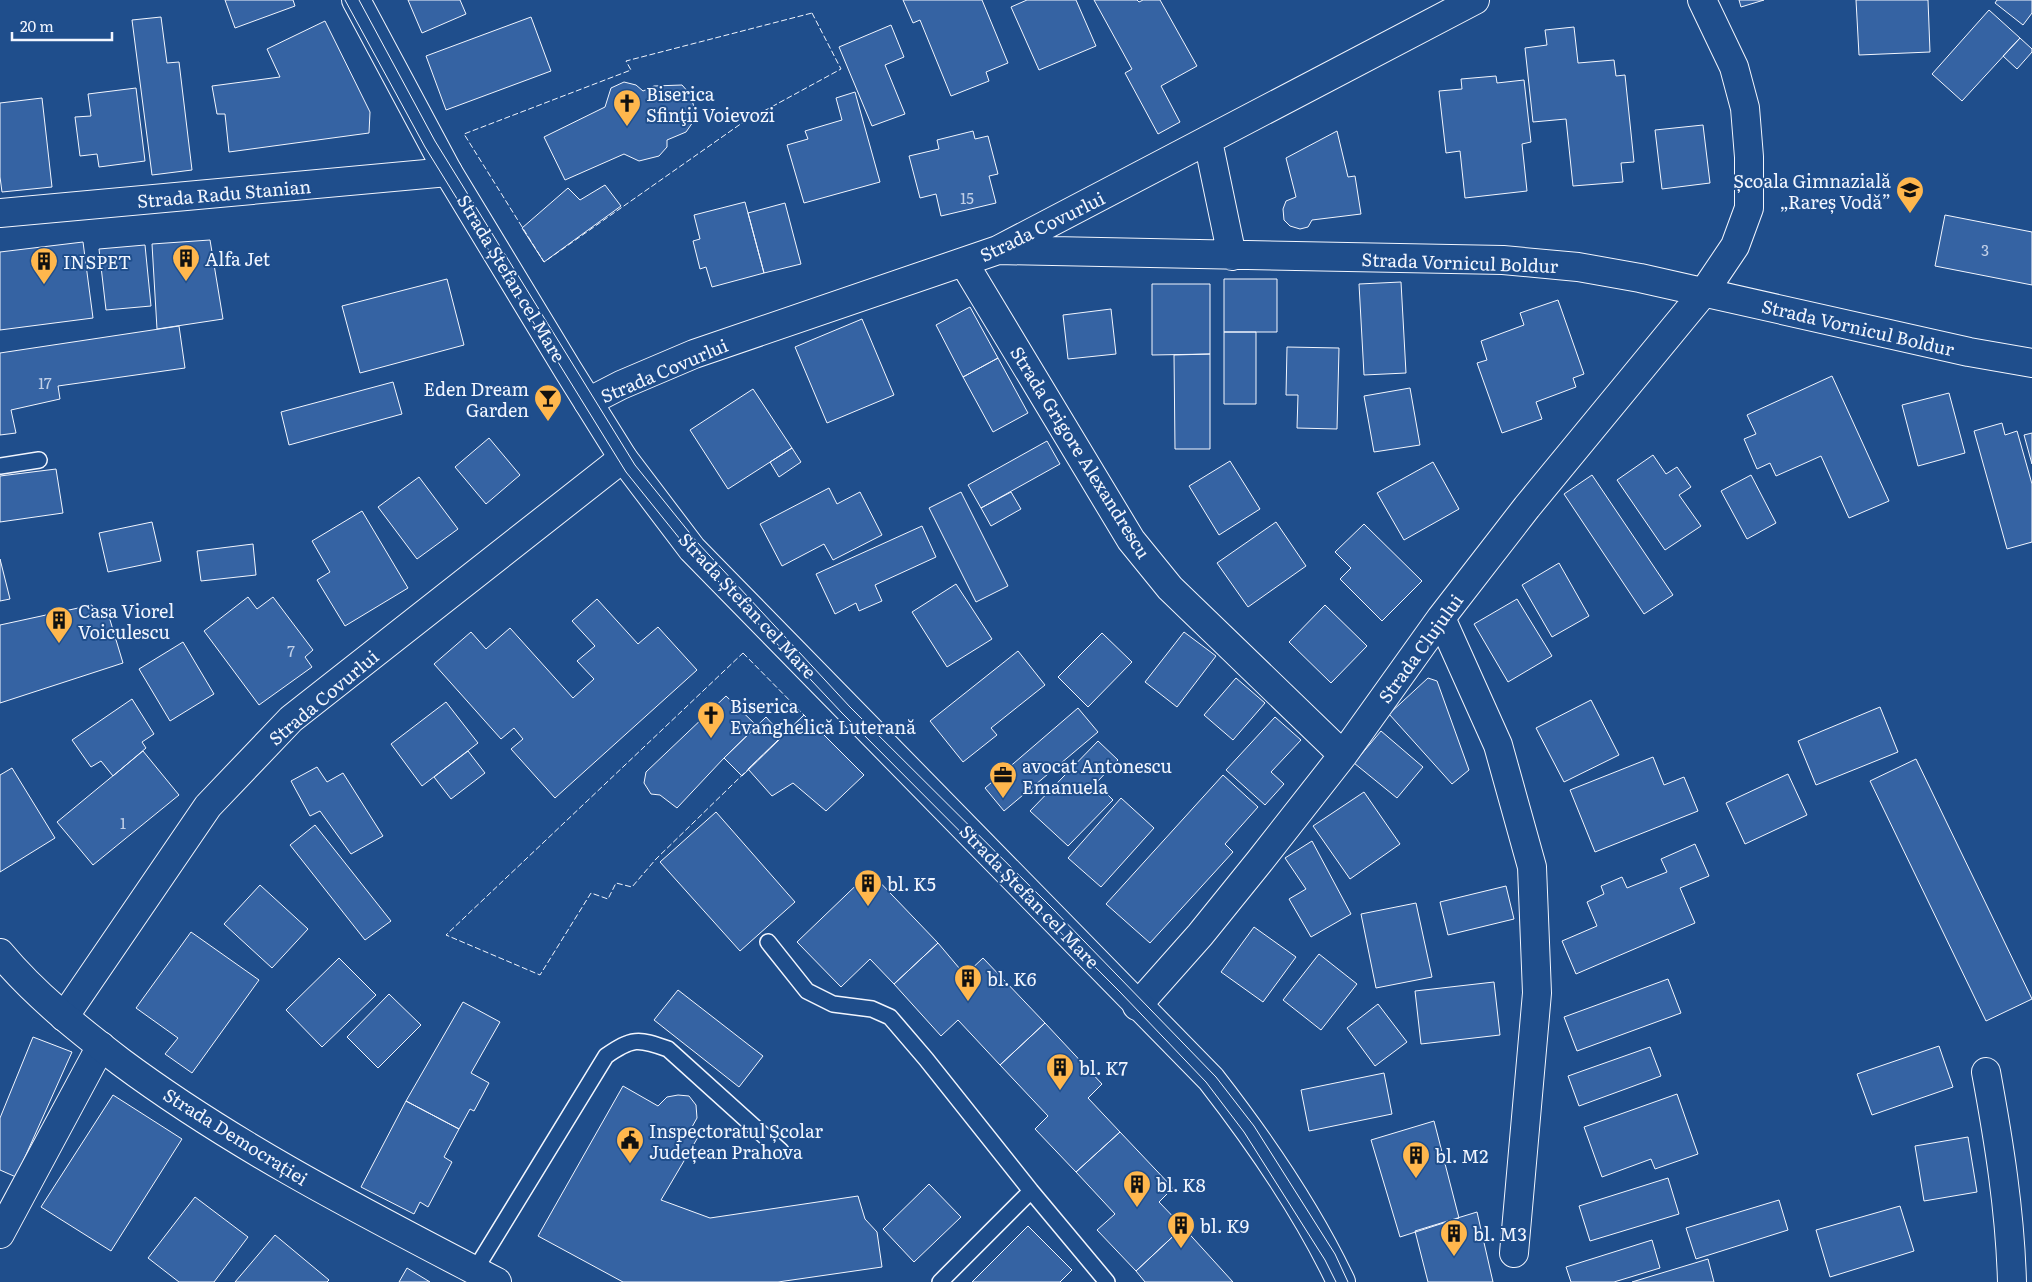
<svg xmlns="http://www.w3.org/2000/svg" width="2032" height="1282" viewBox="0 0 2032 1282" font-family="Literata,serif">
	<rect width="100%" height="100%" fill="#1f4e8c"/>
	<path fill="#3563a3" stroke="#f2f6ff" d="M225,0h68l2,6 -60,22z
		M408,0h52l6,14 -44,19z
		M903,0h79l26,63 -22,9 3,9 -38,15 -31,-76 -7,3z
		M1027,0h49l20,46 -57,24 -28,-63z
		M1094,0h43l2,2 4,-2h17l37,66 -36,20 19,36 -22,12 -33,-61 7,-4z
		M1739,0h25l-23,7z
		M1856,0h72l2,52 -71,3z
		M1997,0h35v13l-9,12 -28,-22z
		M1989,10l31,28 -58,63 -30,-27z
		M161,17l6,46 12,-1 13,108 -40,5 -20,-155z
		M531,17l20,54 -105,39 -20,-54z
		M325,21l45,91 -1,21 -140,19 -4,-38h-8l-5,-28 68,-9 -13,-28z
		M891,25l13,32 -19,8 20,49 -33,12 -33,-79z
		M1574,27l4,36 36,-3 2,16 9,-1 9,87 -13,1 2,19 -50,4 -7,-67 -33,3 -8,-74 22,-3 -2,-15z
		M2020,38l12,11v3l-15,17 -14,-13z
		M1496,76l1,7 27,-3 7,62 -9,2 5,47 -62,7 -5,-47 -14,2 -7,-62 23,-2 -1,-10z
		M624,82l12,3 7,6 11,-5 28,-1 8,9 4,13 -1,15 -7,10 -19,8v7l-8,9 -20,5 -15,-7 -59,26 -21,-43 61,-30 6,-19z
		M136,88l9,73 -46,6 -2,-13 -17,2 -5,-39 16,-1 -3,-22z
		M855,92l25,90 -76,21 -17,-58 21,-6 -3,-8 37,-11 -6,-22z
		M42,98l10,89 -50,5 -2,-15v-74z
		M1703,125l7,58 -48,6 -7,-59z
		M973,131l2,8 13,-3 10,38 -9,2 7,27 -55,13 -5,-22 -16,4 -11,-42 30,-7 -2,-9z
		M1337,131l11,46 7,-1 6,38 -49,6 -4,7 -8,2 -10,-3 -6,-6 -1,-11 3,-8 10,-4 -10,-39z
		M605,185l16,21 -77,56 -22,-34 46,-40 12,12z
		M745,202l19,71 -52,14 -6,-20 -6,2 -7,-28 7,-2 -6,-24z
		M785,203l16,61 -37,9 -16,-60z
		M1945,215l87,17v53l-97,-19z
		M210,240l13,79 -66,10 -5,-85z
		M83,242l10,76 -93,12v-78z
		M145,245l6,61 -45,4 -7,-61z
		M447,279l17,66 -104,28 -18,-67z
		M1224,279h53v53h-53z
		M1401,282l5,91 -42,2 -5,-91z
		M1152,284h58v70l-58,1z
		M1558,300l26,74 -11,4 3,9 -40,15 6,17 -40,14 -25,-70 10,-3 -6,-19 43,-16 -4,-12z
		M970,307l28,51 -35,19 -27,-52z
		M1111,309l5,45 -48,5 -5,-44z
		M862,319l32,76 -67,28 -32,-76z
		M179,326l6,42 -127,18 2,13 -49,11 5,23 -16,2v-82z
		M1224,332h32v72h-32z
		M1287,347l52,1 -2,81 -40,-1 1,-33h-12z
		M1210,354v95h-35l-1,-94z
		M998,358l30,55 -35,19 -30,-55z
		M1832,376l57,125 -40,17 -28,-62 -45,20 -6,-13 -13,6 -13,-30 12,-5 -9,-19z
		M393,382l9,32 -113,31 -8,-33z
		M1410,388l10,57 -46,7 -10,-56z
		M753,389l39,59 -64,41 -38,-59z
		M1949,393l16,60 -47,13 -16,-61z
		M2002,423l3,12 12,-4 15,53v58l-25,7 -33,-118z
		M2032,433v31l-8,-29z
		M489,438l31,37 -34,29 -31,-37z
		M1047,441l13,23 -79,44 -13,-23z
		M792,448l9,14 -22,15 -9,-15z
		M1653,455l13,19 11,-7 14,20 -12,8 22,31 -36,24 -48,-70z
		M1230,461l30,48 -41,26 -30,-49z
		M1433,462l26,47 -55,31 -27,-47z
		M56,469l7,44 -63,9v-46z
		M1592,475l81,120 -29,19 -80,-120z
		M1751,475l25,48 -29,16 -26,-48z
		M419,477l39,52 -41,30 -39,-52z
		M829,488l8,16 23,-12 22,43 -49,25 -9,-16 -42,22 -22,-42z
		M961,492l47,94 -32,16 -47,-94z
		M1011,492l10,17 -30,17 -10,-18z
		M362,511l46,77 -63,38 -28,-46 13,-8 -18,-31z
		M152,522l9,39 -53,11 -9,-39z
		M1276,522l30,44 -58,41 -31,-44z
		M1364,524l58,57 -40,40 -42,-42 11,-11 -16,-16z
		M922,526l14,31 -61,28 7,16 -23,10 -3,-8 -21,11 -19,-40z
		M253,544l3,31 -55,6 -4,-30z
		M0,559l10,40 -10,2z
		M1559,563l30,53 -37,21 -30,-52z
		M956,584l36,55 -45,28 -35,-55z
		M248,597l9,12 16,-12 40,53 -8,7 7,10 -53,38 -55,-74z
		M597,599l41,45 20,-17 39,43 -142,128 -44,-49 12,-10 -9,-11 -13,11 -67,-75 37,-32 15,17 24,-21 63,70 21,-19 -17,-18 18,-15 -23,-25z
		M1517,599l35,57 -44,26 -34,-58z
		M92,605l3,7 12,-2 16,53 -123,40v-78z
		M1325,605l42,41 -36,37 -42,-41z
		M1184,632l32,24 -39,51 -32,-25z
		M1102,633l30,29 -44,45 -30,-30z
		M183,642l31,52 -44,27 -31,-52z
		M1018,651l27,34 -54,43 6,7 -34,27 -33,-41z
		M1236,678l29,25 -32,37 -29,-25z
		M1428,678l9,3 32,89 -17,14 -63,-70z
		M726,696l31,30 -33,32 -47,50 -17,-13 -9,-1 -7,-11 2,-11z
		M132,699l22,35 -12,8 4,6 -33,28 -12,-15 -10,6 -19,-27z
		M1591,700l28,55 -55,27 -28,-54z
		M446,702l32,41 -56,43 -31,-42z
		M1880,707l18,45 -82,33 -18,-44z
		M1078,708l20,24 -94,79 -19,-23z
		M804,715l60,60 -38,36 -33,-28 -21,13 -24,-27z
		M766,717l17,19 -41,40 -18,-18z
		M1275,717l26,23 -30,32 13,12 -19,21 -39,-35z
		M1381,731l42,36 -26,31 -43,-35z
		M1098,741l20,19 -22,23 17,17 -45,46 -38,-35z
		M143,751l36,44 -86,70 -36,-43z
		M468,751l17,22 -34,26 -17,-22z
		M1653,757l11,28 20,-8 14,34 -103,41 -25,-62z
		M1916,759l116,240 -46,22 -116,-240z
		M317,767l10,15 16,-9 40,63 -32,18 -31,-43 -10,5 -19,-35z
		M12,768l43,70 -55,34v-97z
		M1788,774l19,41 -62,29 -19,-41z
		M1223,775l35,32 -33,37 8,8 -83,91 -44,-39z
		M1364,792l36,52 -50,35 -37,-53z
		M1121,798l33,30 -53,59 -33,-29z
		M716,812l79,90 -55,49 -80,-89z
		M315,825l76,96 -26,19 -75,-95z
		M1312,841l39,73 -40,23 -22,-38 17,-10 -21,-31z
		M1695,844l14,32 -29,12 15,35 -119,51 -14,-33 35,-15 -10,-24 17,-8 -3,-8 21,-9 5,11 40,-16 -6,-13z
		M870,872l68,71 -44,41 -24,-25 -29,28 -44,-45z
		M260,885l48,44 -36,39 -48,-44z
		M1506,886l8,33 -66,16 -8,-33z
		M1416,903l16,74 -56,11 -15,-74z
		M1254,927l42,30 -33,45 -42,-30z
		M191,932l68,48 -67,93 -27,-19 13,-16 -42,-30z
		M938,943l27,32 18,-17 62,65 -45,42 -42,-45 -17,16 -47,-52z
		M1319,954l38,30 -36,46 -38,-30z
		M339,958l37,37 -54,52 -36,-37z
		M1668,979l13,34 -104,38 -13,-34z
		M1494,982l6,53 -79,9 -6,-53z
		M678,990l85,66 -24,31 -85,-67z
		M389,994l32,31 -43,43 -31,-31z
		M463,1002l37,20 -29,51 18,10 -15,28 -4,-2 -11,20 -53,-28z
		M1378,1004l29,38 -32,24 -28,-38z
		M1045,1023l57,61 -14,14 32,34 -44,40 -41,-43 13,-13 -48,-51z
		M33,1037l39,15 -56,125 -16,-7v-52z
		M1939,1046l14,41 -81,28 -15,-41z
		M1650,1047l11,29 -82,30 -11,-30z
		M1384,1073l8,41 -83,17 -8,-41z
		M623,1086l35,20 9,-9 11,-2 11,1 7,9 1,13 -5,9 9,5 -40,68 49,18 148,-22 7,23 12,13 5,35 -104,15h-155l-85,-46z
		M1677,1094l21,60 -43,15 -4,-10 -49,18 -18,-50z
		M113,1095l69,44 -71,112 -70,-44z
		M406,1101l53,28 -15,28 8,5 -24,45 -8,-5 -6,12 -53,-27z
		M1434,1121l25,97 -59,19 -29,-97z
		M1120,1132l53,56 -14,14 24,25 -47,44 -39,-41 18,-16 -39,-42z
		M1968,1137l9,55 -53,9 -9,-55z
		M1668,1178l11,36 -89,27 -11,-35z
		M929,1184l32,33 -47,45 -31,-33z
		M195,1197l53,40 -34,45h-35l-31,-24z
		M1779,1200l9,30 -92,29 -10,-31z
		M1900,1206l14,45 -84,26 -14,-47z
		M1477,1212l16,70h-65l-13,-51z
		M1028,1226l44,44 -12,12h-88z
		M1183,1227l50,55h-88l-9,-11z
		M275,1235l54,45 -2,2h-92z
		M1652,1240l8,28 -46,14h-43l-5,-15z
		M1708,1259l6,23h-82z
		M407,1268l23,14h-31z"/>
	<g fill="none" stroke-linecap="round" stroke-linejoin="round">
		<g stroke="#f2f6ff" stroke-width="18">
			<path id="service" d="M0,466l39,-6
				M768,942l39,49 26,13 39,5 18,8 36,42 105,132 76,91
				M475,1270l131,-214c26,-18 32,-18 62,-7l113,102
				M940,1282l91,-91"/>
		</g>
		<g stroke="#f2f6ff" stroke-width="30">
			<path id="minor" d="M1208,141l24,115
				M0,213l448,-41
				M998,250l505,10 75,7 62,11 329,74 63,11
				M964,263l167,277 39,48 173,167
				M588,402l33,-17 73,-31 304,-104 477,-250
				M1441,618l57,127 34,122 5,126 -23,260
				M1137,1006l63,-71 59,-73 84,-107 98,-137 86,-111 177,-215 31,-46 14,-38v-51l-4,-49 -11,-41 -32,-67
				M64,1017l144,-211 83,-87 332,-261
				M1986,1072c13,70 24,139 26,210
				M0,1234l101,-188"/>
		</g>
		<g stroke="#f2f6ff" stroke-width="30">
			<path id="secondary" d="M356,0l92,172 120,198 55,88 69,91 519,530c49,63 96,131 130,203
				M0,953c35,42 78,76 121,109 117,87 248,153 376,220"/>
		</g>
		<use href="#service" stroke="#1f4e8c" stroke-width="15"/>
		<use href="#minor" stroke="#1f4e8c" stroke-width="28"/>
		<use href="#secondary" stroke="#1f4e8c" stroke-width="28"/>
		<path stroke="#f2f6ff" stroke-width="1" d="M345,0l80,147 201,325 62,77 154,164 278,279 86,90 38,50 81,128 11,22
			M359,0l76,141 200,324 62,77 153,165 201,200 165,170 38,49 81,128 13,28"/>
		<path stroke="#f2f6ff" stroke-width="1" stroke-dasharray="6 2.5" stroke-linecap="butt" d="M812,13l29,56 -99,54 -198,139 -80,-128 167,-64 -5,-9z
			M743,653l61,62 -148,144 -24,28 -16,-4 -8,16 -17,-6 -51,82 -94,-40z"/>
	</g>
	<defs>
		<g id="church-pin" transform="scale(1.4375)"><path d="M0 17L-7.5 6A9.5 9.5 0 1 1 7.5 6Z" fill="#ffb74d" stroke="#1f4e8c"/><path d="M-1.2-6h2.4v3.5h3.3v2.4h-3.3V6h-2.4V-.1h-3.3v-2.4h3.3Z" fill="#111"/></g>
		<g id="school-pin" transform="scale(1.4375)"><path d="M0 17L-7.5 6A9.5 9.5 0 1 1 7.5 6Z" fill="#ffb74d" stroke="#1f4e8c"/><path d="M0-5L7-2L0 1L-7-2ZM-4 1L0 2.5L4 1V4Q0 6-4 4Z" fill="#111"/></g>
		<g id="building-pin" transform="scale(1.4375)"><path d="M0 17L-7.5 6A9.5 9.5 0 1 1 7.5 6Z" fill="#ffb74d" stroke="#1f4e8c"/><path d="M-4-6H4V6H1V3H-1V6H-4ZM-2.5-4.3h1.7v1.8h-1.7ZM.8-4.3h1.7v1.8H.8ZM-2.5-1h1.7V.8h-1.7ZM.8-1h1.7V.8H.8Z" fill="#111"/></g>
		<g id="bar-pin" transform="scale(1.4375)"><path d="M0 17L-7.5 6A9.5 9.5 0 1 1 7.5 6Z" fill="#ffb74d" stroke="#1f4e8c"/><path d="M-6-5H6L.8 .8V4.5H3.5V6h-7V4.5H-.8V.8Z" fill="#111"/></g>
		<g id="office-pin" transform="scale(1.4375)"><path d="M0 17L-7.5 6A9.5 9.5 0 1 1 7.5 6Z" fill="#ffb74d" stroke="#1f4e8c"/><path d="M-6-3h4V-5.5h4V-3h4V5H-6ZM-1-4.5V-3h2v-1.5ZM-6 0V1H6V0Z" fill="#111"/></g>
		<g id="civic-pin" transform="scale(1.4375)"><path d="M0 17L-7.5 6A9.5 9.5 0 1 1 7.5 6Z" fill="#ffb74d" stroke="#1f4e8c"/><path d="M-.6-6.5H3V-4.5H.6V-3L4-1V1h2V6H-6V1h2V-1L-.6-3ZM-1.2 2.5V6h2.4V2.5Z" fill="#111"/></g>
	</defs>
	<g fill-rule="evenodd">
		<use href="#church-pin" x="627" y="103"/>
		<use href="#school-pin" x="1910" y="190"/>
		<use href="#building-pin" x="186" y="258"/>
		<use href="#building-pin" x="44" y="261"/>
		<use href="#bar-pin" x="548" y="398"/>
		<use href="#building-pin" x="59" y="620"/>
		<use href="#church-pin" x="711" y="715"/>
		<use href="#office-pin" x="1003" y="775"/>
		<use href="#building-pin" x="868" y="883"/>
		<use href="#building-pin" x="968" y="978"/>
		<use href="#building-pin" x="1060" y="1067"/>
		<use href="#civic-pin" x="630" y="1140"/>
		<use href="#building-pin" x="1416" y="1155"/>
		<use href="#building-pin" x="1137" y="1184"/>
		<use href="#building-pin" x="1181" y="1225"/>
		<use href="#building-pin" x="1454" y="1233"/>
	</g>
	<g text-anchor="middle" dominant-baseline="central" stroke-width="4" stroke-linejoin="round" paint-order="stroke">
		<g font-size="15" fill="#c3d1e8">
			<text x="967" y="197">15</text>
			<text x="1985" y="249">3</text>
			<text x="45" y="382">17</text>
			<text x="291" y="650">7</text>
			<text x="123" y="822">1</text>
		</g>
		<g font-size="18" fill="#f2f6ff" stroke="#1f4e8c" text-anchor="start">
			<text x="646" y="93">Biserica<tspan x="646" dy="21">Sfinţii Voievozi</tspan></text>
			<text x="1891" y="180" text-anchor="end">Școala Gimnazială<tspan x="1891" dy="21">„Rareș Vodă”</tspan></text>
			<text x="205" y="258">Alfa Jet</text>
			<text x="63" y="261">INSPET</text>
			<text x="529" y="388" text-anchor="end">Eden Dream<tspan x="529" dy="21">Garden</tspan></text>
			<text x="78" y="610">Casa Viorel<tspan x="78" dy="21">Voiculescu</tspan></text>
			<text x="730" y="705">Biserica<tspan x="730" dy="21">Evanghelică Luterană</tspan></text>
			<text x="1022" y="765">avocat Antonescu<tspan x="1022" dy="21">Emanuela</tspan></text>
			<text x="887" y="883">bl. K5</text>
			<text x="987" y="978">bl. K6</text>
			<text x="1079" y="1067">bl. K7</text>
			<text x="649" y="1130">Inspectoratul Școlar<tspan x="649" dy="21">Județean Prahova</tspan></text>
			<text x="1435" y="1155">bl. M2</text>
			<text x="1156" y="1184">bl. K8</text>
			<text x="1200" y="1225">bl. K9</text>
			<text x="1473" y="1233">bl. M3</text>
		</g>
		<g font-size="18" fill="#f2f6ff" stroke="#1f4e8c">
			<text transform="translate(224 193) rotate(-5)">Strada Radu Stanian</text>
			<text transform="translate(1042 226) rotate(-26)">Strada Covurlui</text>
			<text transform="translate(1460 262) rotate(2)">Strada Vornicul Boldur</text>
			<text transform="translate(512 278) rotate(59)">Strada Ștefan cel Mare</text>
			<text transform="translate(1858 327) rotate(13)">Strada Vornicul Boldur</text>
			<text transform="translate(664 370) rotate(-23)">Strada Covurlui</text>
			<text transform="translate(1081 452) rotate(58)">Strada Grigore Alexandrescu</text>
			<text transform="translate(748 605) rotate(47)">Strada Ștefan cel Mare</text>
			<text transform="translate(1420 648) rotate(-54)">Strada Clujului</text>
			<text transform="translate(323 697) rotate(-40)">Strada Covurlui</text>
			<text transform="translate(1030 896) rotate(46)">Strada Ștefan cel Mare</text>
			<text transform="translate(236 1136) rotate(32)">Strada Democrației</text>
		</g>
	</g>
	<path d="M12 32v8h100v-8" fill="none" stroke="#f2f6ff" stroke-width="2.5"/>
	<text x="20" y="32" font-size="15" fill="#f2f6ff" stroke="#1f4e8c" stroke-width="4" paint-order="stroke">20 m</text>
</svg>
